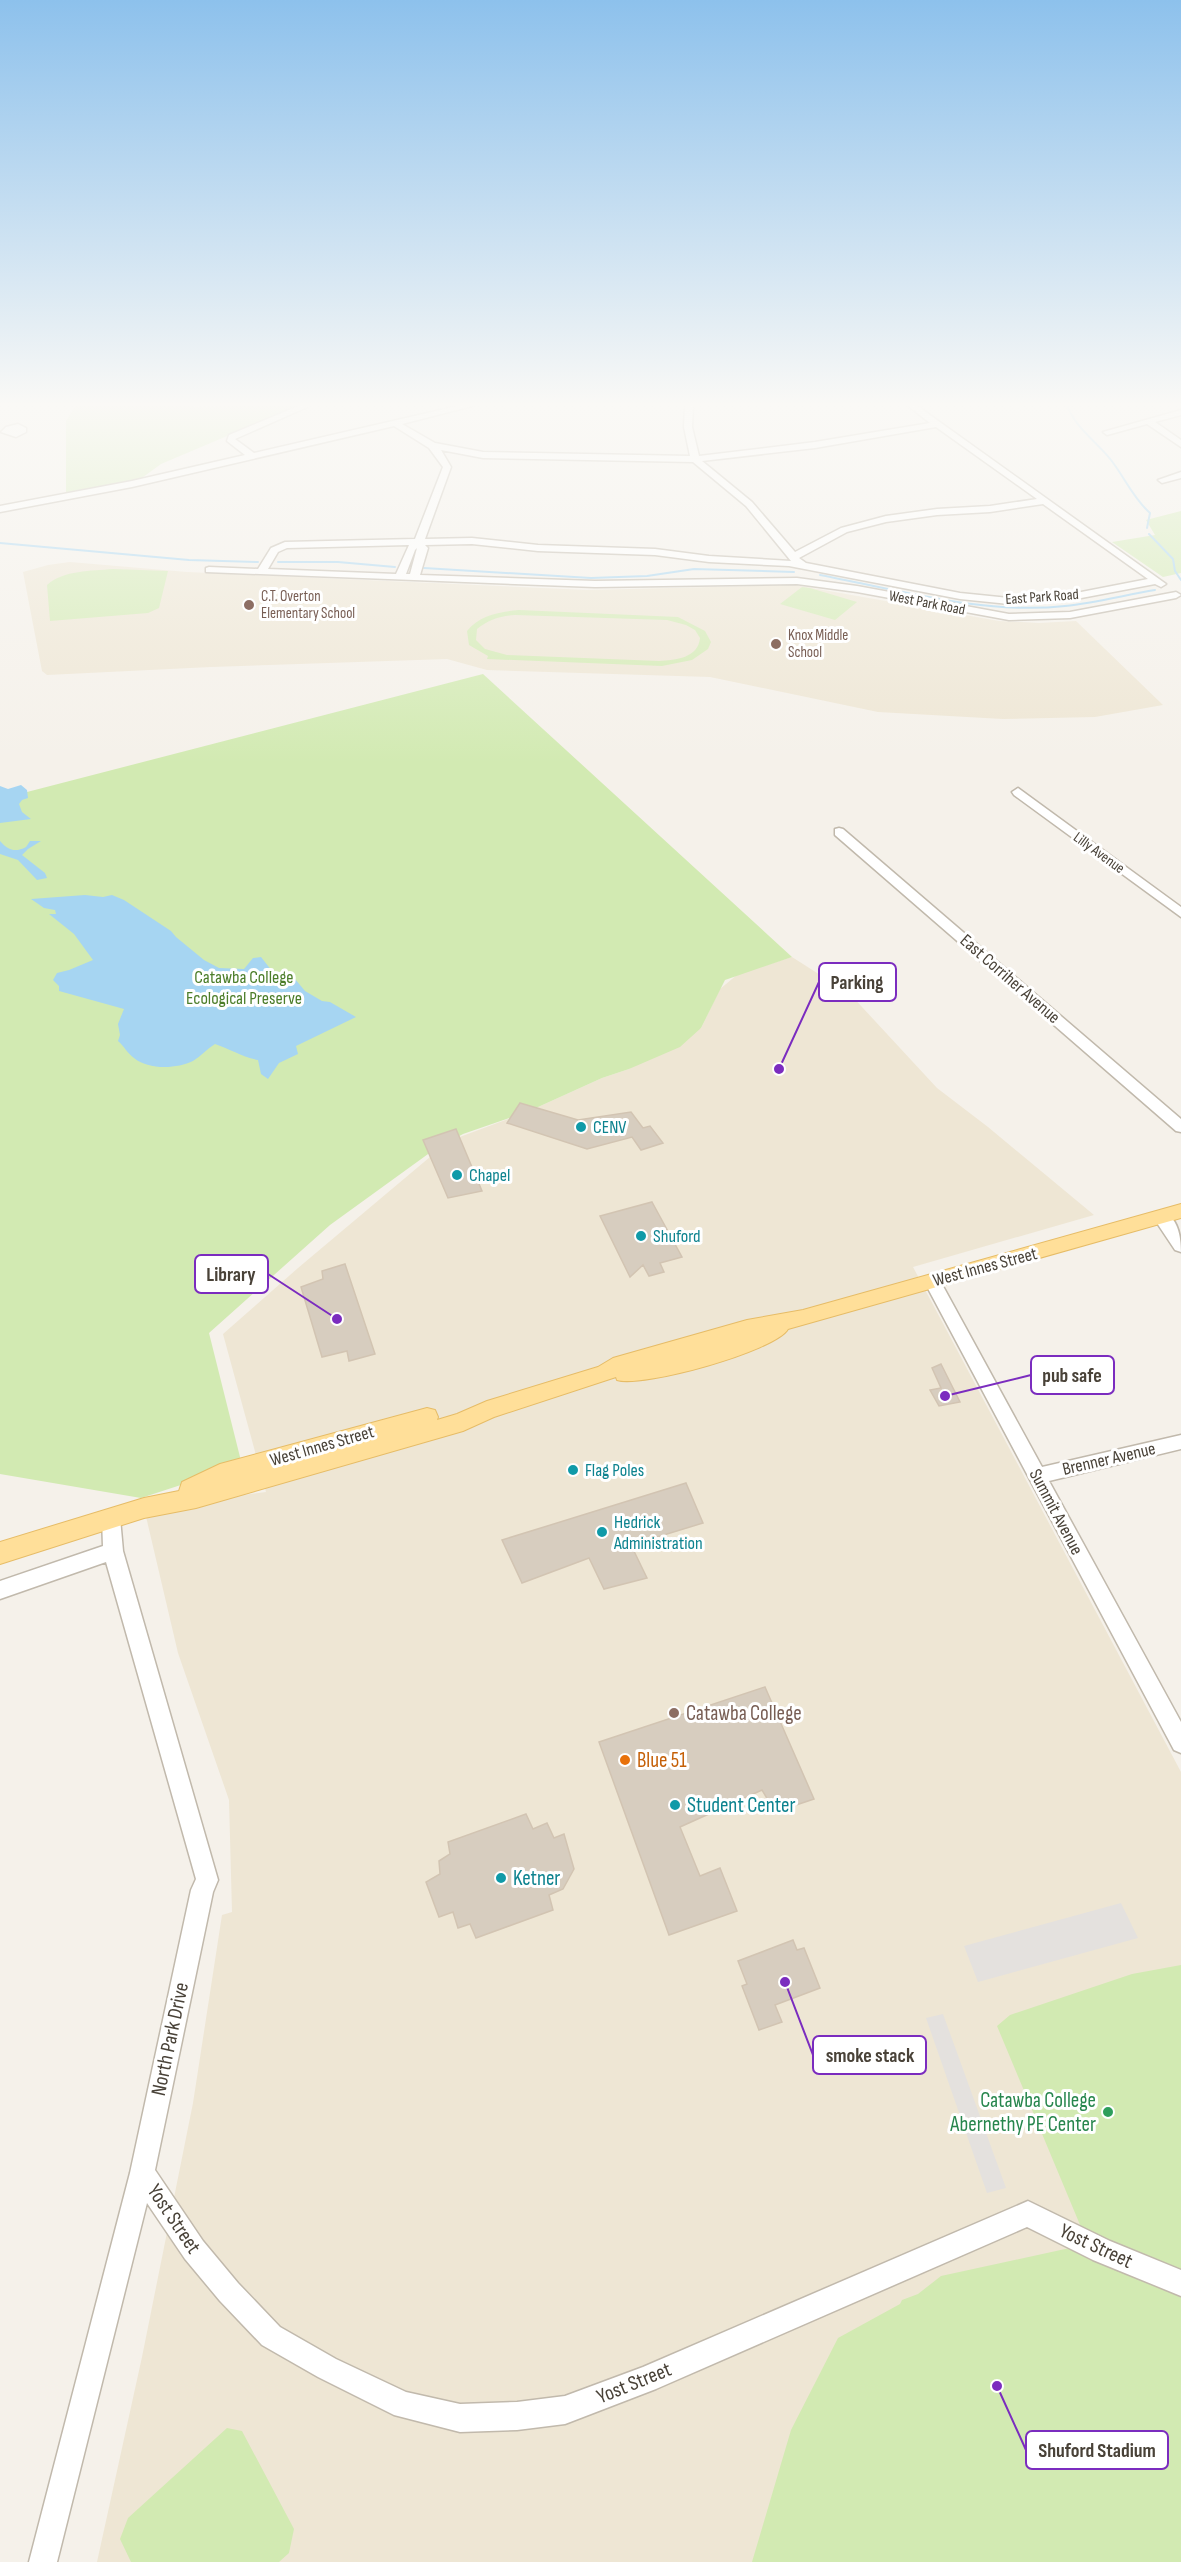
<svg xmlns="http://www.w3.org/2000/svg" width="1181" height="2562" viewBox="0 0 1181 2562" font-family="'Sofia Sans Condensed',sans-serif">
	<rect width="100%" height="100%" fill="#f5f1ea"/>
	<path fill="#eee6d4" d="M70,562l117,10 400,18 208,-5 204,36 40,2 37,-2 87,84 -68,12 -92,2 -125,-7 -168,-35 -223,-7 -40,-11 -236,8 -164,8 -5,-4 -19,-99 25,-7z
		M792,957l58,37 87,94 51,39 106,88 -181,52 268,505v790h-1084l45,-205 51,-254 29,-188 10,-3 -3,-112 -51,-147 -34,-145 122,-16 -43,-158 75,-66 151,-127 78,-29 75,-34 27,-9 72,-41 19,-39 18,-15z"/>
	<path fill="#d2eab2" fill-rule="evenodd" d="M76,405h111l5,2 108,-2 -139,59 -22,16 -73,14v-73z
		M1181,511v62l-18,4 -51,-35 43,-7 -9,-15z
		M113,569l55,2 -9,37 -11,5 -98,8 -3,-36c17,-15 44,-14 66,-16z
		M802,587l8,1 47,14 -22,18 -55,-16z
		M519,610l159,7 27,14 6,11 -3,7 -16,11 -30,6 -175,-7 1,-3 -19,-11 -2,-14c13,-16 32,-19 52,-21zM515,615l152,5 19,5 9,5 5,8c-2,20 -24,22 -41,23l-152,-6 -22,-6 -9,-9 1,-11c12,-10 24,-13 38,-14z
		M483,674l309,283 -67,23 -24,48 -21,19 -51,22 -27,9 -75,34 -64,22 -28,15 -105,76 -121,108 33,132 -101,33 -141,-24v-675z
		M1181,1965v597h-429l39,-132 47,-92 62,-34 2,-4 16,-6 23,-18 147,-32 -91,-218 13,-11 122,-41z
		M227,2428l15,3 52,98 -5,24 -10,9h-148l-11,-23 8,-21z"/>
	<path fill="#e4e1de" d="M1121,1903l17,35 -160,44 -14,-36z
		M943,2014l63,174 -19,5 -61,-175z"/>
	<path fill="#a6d5f2" d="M21,785l6,5 1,8 -6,2 -3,4 3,8 9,7 -31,4v-37l8,3z
		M0,841c8,9 15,12 26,6l4,-6h11l-13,8 -6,6 23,18 2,5 -10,2 -19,-20 -18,-6z
		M85,895l18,2 9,-2 12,5 47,31 5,6 28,23 15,8 25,1 9,-11 8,-1 11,14 23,8 10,12 17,10 8,1 26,15 -60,29 2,8 -19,9 -11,16 -7,-5 -3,-14c-16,-3 -28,-11 -43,-16 -8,5 -14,12 -22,17 -16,8 -45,9 -59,-3 -6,-4 -10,-12 -16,-17l2,-6 -2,-11 6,-15 -65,-18v-5l-6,-6 4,-7 12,-3 24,-10 -19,-26 -25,-20h7l-1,-4 -11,-2 -13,-9z"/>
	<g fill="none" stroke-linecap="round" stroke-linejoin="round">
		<path stroke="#a6d5f2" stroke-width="2" d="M1067,405c8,23 30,37 44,55 14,18 22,38 39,53l-3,15
			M1149,534l24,25 2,12 6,9
			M0,543l189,17 69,2
			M278,562h60l57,5
			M424,568l167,10 56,-2 47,-7 100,3
			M820,575c79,15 164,40 245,31 30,-3 60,-11 90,-16"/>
	</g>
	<path fill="#d7cdbf" stroke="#d2c4b2" stroke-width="1.5" d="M520,1103l58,17 53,-8 12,16 7,-2 13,17 -22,7 -9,-13 -45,12 -80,-26z
		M456,1129l26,62 -34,7 -25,-58z
		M652,1202l30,55 -22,6 4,9 -15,4 -6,-11 -13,12 -30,-61z
		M345,1264l30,90 -26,7 -2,-10 -25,6 -21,-70 22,-8 -1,-8z
		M941,1364l19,38 -21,4 -9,-16 11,-2 -9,-20z
		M686,1483l17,40 -72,22 16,33 -43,11 -15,-31 -67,25 -20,-43z
		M765,1687l49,112 -39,13 -13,-22 -82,37 20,49 20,-8 17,43 -68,24 -70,-193z
		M526,1814l7,15 14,-6 7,15 10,-4 10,35 -11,20 -14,6 4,15 -77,28 -6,-14 -12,4 -5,-16 -14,5 -13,-35 14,-8 -1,-13 11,-7 -2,-12z
		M793,1940l4,10 7,-2 16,40 -45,17 7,17 -23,8 -17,-44 5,-2 -9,-23z"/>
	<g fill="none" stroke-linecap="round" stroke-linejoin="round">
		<g stroke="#c1b9ac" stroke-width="3">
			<path id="minor" d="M301,405h11l-77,34 19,14 208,-48h14l-74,19 33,19 48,9 207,4 -6,-29 1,-22h8l-1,22 7,29 116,-14 115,-19 -23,-18h9l250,179 -5,3 -6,-3 -79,15 -67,5 -49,-5 -171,-33 -80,-4 -54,-7 -117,-4 -66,-7 -47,1 3,3 -8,27 175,6 202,-3 60,8 152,28 61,-2 106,-20 5,3 -5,3 -106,20 -61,2 -152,-28 -60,-8 -202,3 -389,-15v-4l3,-1 49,2 13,-21 14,-6 130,-3 28,-72 -14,-19 -35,-22 -262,61 -132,25v-6l132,-25 113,-26 -18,-14 2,-6zM936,427l101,72 -47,7 -53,3 -51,7 -45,12 -46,24 -43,-50 -50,-41 113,-13zM441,450l42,8 210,4 53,44 45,55 -82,-5 -54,-7 -117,-4 -66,-7 -47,1 26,-72zM1043,504l105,75 -72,14 -67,5 -49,-5 -154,-30 -7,-5 48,-26 39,-10 51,-7 53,-3zM409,545l-13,29 -128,-5 10,-17 9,-4zM417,548l-7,26h-4l9,-24z
				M1181,410v5l-26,7 26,18v7l-34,-23 -40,11 -4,-3z
				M18,424l8,4v4l-10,5 -15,-5 5,-5z
				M1181,472v6l-19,5 -4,-3z
				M1018,788l163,119v10l-167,-122 -2,-3z
				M839,828l4,1 338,290v13l-5,-1 -341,-296v-6z
				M1161,1211c17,5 20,26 20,41l-6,-2 -22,-33 2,-4z
				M932,1275l6,2 104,190 139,-32v14l-132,32 132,241v31l-7,-3 -250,-469 2,-4z
				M111,1510l7,2 2,6 3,33 95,329 -5,12 -58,278 48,71 35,42 42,44 56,32 70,33 54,12 57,-2 48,-6 78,-29 385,-166 82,40 71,29v26l-88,-36 -66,-33 -371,162 -91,35 -48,6 -57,2 -66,-17 -76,-38 -56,-32 -42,-44 -35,-42 -38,-56 -90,359h-28l101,-389 61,-283 5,-11 -90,-317 -106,37v-18l103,-35 -1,-28 2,-6z"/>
		</g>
		<g stroke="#e6bc67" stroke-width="2">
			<path id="major" d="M1181,1204v14l-393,111c-12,22 -146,59 -171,51l-1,-3 -122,40 -31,14 -267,77 -52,10 -144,46v-22l144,-44 35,-7 3,-9 38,-18 207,-56 8,2 3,7 -1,3 20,-6 30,-13 111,-34 15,-9 134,-38 56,-10z"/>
		</g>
		<use href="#minor" fill="#fff" fill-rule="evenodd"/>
		<use href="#major" fill="#ffdf99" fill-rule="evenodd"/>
	</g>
	<linearGradient id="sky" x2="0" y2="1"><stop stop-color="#8dc1ec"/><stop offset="0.53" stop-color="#faf9f6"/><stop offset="1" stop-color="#faf9f6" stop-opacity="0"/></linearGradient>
	<rect width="1181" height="763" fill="url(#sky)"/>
	<g fill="#8d6e63" stroke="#fff" stroke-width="2">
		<circle cx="249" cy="605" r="6"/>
		<circle cx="776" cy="644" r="6"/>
		<circle cx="674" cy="1713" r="6"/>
	</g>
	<g fill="#0f9aa8" stroke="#fff" stroke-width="2">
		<circle cx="581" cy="1127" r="6"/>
		<circle cx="457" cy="1175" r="6"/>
		<circle cx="641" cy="1236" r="6"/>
		<circle cx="573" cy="1470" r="6"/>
		<circle cx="602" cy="1532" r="6"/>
		<circle cx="675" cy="1805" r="6"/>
		<circle cx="501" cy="1878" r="6"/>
	</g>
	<circle fill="#e8710a" stroke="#fff" stroke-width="2" cx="625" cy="1760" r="6"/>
	<circle fill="#2e9e5b" stroke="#fff" stroke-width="2" cx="1108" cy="2112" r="6"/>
	<g text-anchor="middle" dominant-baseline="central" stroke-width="6" stroke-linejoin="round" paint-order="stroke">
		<g font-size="15" fill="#785e54" stroke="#fff" text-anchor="start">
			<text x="261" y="596">C.T. Overton<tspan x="261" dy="17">Elementary School</tspan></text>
			<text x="788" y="635">Knox Middle<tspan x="788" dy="17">School</tspan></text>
		</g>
		<g font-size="15" fill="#494238" stroke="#fff">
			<text transform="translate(1042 597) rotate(-4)">East Park Road</text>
			<text transform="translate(927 603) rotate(11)">West Park Road</text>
			<text transform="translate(1099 853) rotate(36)">Lilly Avenue</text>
		</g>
		<g font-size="18" fill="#4b7d29" stroke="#fff">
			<text x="244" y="977">Catawba College<tspan x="244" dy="21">Ecological Preserve</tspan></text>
		</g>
		<g font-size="18" fill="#494238" stroke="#fff">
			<text transform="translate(1010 979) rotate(41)">East Corriher Avenue</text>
			<text transform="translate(985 1267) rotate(-15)">West Innes Street</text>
			<text transform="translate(322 1446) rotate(-16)">West Innes Street</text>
			<text transform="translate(1109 1459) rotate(-13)">Brenner Avenue</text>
			<text transform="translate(1056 1512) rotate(62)">Summit Avenue</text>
		</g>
		<g font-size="18" fill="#0d838f" stroke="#fff" text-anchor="start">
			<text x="593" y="1127">CENV</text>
			<text x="469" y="1175">Chapel</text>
			<text x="653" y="1236">Shuford</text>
			<text x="585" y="1470">Flag Poles</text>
			<text x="614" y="1522">Hedrick<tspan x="614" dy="21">Administration</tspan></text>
		</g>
		<g font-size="21" fill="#785e54" stroke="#fff" text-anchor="start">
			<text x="686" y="1713">Catawba College</text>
		</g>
		<g font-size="21" fill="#c56008" stroke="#fff" text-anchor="start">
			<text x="637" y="1760">Blue 51</text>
		</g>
		<g font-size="21" fill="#0d838f" stroke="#fff" text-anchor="start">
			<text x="687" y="1805">Student Center</text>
			<text x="513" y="1878">Ketner</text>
		</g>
		<g font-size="21" fill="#494238" stroke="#fff">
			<text transform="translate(170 2039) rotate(-78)">North Park Drive</text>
			<text transform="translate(174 2219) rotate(56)">Yost Street</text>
			<text transform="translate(1096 2246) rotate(25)">Yost Street</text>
			<text transform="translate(634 2383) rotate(-22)">Yost Street</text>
		</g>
		<g font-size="21" fill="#27864d" stroke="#fff" text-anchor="end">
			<text x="1096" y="2100">Catawba College<tspan x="1096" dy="24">Abernethy PE Center</tspan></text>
		</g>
	</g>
	<path fill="none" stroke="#7b2cbf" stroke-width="2" d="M779 1069L819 982M337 1319L268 1274M945 1396L1031 1375M785 1982L813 2055M997 2386L1026 2450"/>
	<g fill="#7b2cbf" stroke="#fff" stroke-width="2">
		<circle cx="779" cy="1069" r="6"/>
		<circle cx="337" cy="1319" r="6"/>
		<circle cx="945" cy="1396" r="6"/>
		<circle cx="785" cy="1982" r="6"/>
		<circle cx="997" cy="2386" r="6"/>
	</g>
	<g fill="#fff" stroke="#7b2cbf" stroke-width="2">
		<rect x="819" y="963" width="77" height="38" rx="6"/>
		<rect x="195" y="1255" width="73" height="38" rx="6"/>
		<rect x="1031" y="1356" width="83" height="38" rx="6"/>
		<rect x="813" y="2036" width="113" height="38" rx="6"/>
		<rect x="1026" y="2431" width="142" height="38" rx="6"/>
	</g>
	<g font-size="20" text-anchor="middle" font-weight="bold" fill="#494238">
		<text x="857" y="989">Parking</text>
		<text x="231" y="1281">Library</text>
		<text x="1072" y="1382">pub safe</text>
		<text x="870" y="2062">smoke stack</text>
		<text x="1097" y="2457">Shuford Stadium</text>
	</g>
</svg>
